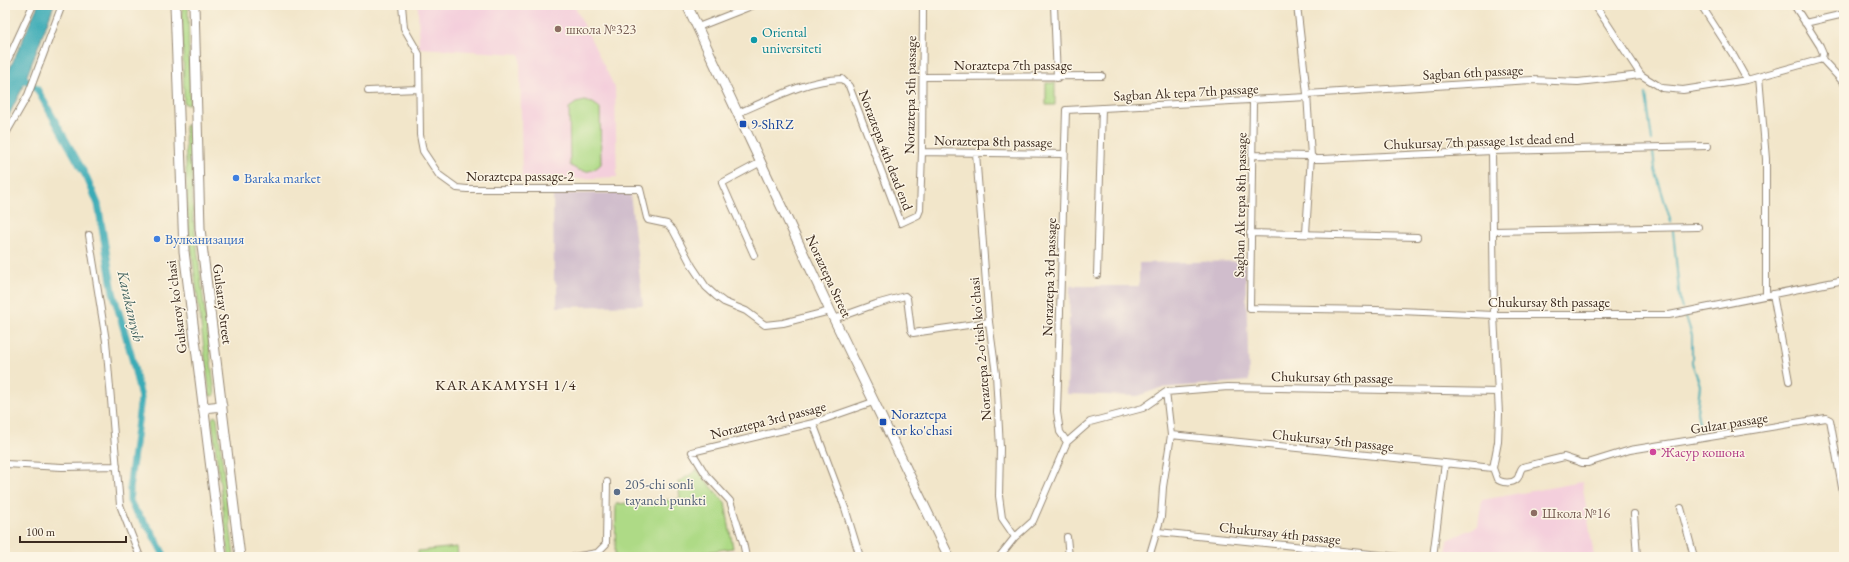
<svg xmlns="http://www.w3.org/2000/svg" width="1849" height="562" viewBox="0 0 1849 562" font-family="'EB Garamond',serif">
	<rect width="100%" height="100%" fill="#fcf5e5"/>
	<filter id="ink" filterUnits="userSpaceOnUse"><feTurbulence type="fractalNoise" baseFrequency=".025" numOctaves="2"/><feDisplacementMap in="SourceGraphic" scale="8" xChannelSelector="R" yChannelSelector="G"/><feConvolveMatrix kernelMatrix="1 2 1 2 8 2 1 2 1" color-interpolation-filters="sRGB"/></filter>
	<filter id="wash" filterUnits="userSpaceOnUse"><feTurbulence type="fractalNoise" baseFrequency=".012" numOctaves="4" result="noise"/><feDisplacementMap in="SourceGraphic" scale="16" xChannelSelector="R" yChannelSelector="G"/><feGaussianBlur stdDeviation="0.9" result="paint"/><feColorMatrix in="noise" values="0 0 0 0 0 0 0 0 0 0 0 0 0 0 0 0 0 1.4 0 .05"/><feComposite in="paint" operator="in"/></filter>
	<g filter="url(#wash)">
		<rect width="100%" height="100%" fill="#f2e6ca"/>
		<path fill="#f4cfdc" d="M418,5h156l41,83 2,89 -95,4 -2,-127 -101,-6z
			M1582,482l12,75h-149l3,-17 30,-14 4,-26z
			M734,550l3,7h-40z"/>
		<path fill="#d0bdcc" d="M630,193l13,112 -86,2v-22l-3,-5 -1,-86z
			M1245,261l4,120 -89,7 -22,8 -71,-2 3,-108h69v-23z"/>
		<path fill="#aeda86" stroke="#748252" d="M182,5h6l2,98 -3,2 -3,-2z
			M1046,83h9v22h-9z
			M585,101l8,2 7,5 1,56c-10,10 -21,9 -31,1l-1,-57 7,-5z
			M186,125l5,2 2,88 22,180 -5,1 -23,-182 -2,-87z
			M214,416l3,2 17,139h-5l-17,-138z
			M697,470l28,33 8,45 -60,9h-58l1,-53 64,-5 -2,-17z
			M457,547l1,10h-40v-6z"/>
		<path fill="#3aabb6" stroke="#3a6a6a" d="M38,5h16l-32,84 -17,34v-44z"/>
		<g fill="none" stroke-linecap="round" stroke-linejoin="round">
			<path stroke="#3aabb6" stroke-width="2" d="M1646,94l6,47
				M1653,152l2,18 16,52
				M1673,231l7,70 2,7
				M1686,317l6,18v28l8,22 -3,27 5,26"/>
			<path stroke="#3aabb6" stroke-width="7" d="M19,74l18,15 50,89 11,26 15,88 18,62 10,44 -11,85v18l4,8 17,22 14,26"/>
		</g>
	</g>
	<g filter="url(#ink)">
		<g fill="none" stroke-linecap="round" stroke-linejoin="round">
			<g stroke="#968874" stroke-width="8">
				<path id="street" d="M402,5l2,23 15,26 1,81 3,16 16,24 18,13 10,1h173l7,29 1,2 19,4 6,6 19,36 14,21 10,9 8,6 22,9 19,14 18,-2 47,-12
					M1054,5l3,73
					M1297,5l10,89 4,62 -5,77
					M1595,5l46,70 21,13 21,2 64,-10 75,-21
					M1701,5l31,48 15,27
					M1794,5l26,41 3,7 -1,6
					M1805,23l39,-9
					M698,27l56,-22
					M1822,59l22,24
					M5,66l28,-61
					M923,77l179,-1
					M1759,77l7,82v136
					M368,91l50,-2
					M1307,94l225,-14 46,2 63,-7
					M1253,102l-3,206 126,2 118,5h175l175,-35
					M738,113c34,-14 67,-33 104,-34l7,7 52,137 17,-8 2,-5 2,-58 1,-147
					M5,135l23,-40 34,-90
					M1492,151l2,164 5,99 -1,28 -5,26 4,11c4,4 15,5 20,0 3,-3 2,-9 6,-12l41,-10 18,6h6l42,-13 196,-32 4,2 1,5 13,74
					M922,152l142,2
					M976,153l13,169 7,52 4,74 -1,48 3,22 13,19
					M1253,155l58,1 4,3h7l170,-8 216,-5
					M1493,231l205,-4
					M1250,233l167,4
					M89,235l17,106 14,164 20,52
					M754,255l-32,-72 39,-21
					M1097,275l5,-167
					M1773,294l16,87
					M834,319l42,-15 29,-8 2,2 4,32 2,3 76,-11
					M813,423l32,85 15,49
					M1171,435l322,33
					M1067,442l-7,-10 -3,-20 9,-302 241,-13
					M5,464l57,3 55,-1
					M1681,508l13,49
					M1634,514l3,43
					M1158,532l242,25
					M1067,537l2,20
					M573,557l24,-4 9,-9 1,-62
					M746,557l-3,-15 -13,-41 -24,-26 -14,-23 121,-29 60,-21
					M999,557l16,-20 18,-16 34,-79 23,-20 53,-14 23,-16 62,-5 270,5
					M1149,557l12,-40 2,-30 8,-52 -5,-43
					M1433,557l12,-94"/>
			</g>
			<g stroke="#968874" stroke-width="11">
				<path id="secondary" d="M175,5l9,246 38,306
					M194,5l6,224 40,328
					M687,5l147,314 115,238
					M203,408l19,-2"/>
			</g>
			<use href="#street" stroke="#fff" stroke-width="6"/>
			<use href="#secondary" stroke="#fff" stroke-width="9"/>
		</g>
	</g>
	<g fill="#8d6e63" stroke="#fcf5e5" stroke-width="1.5">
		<circle cx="558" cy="29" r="4"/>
		<circle cx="1534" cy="513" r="4"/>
	</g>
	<circle fill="#0f9aa8" stroke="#fcf5e5" stroke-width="1.5" cx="754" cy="40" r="4"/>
	<g fill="#1a4fb4" stroke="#fcf5e5" stroke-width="1.5">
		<rect x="739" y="120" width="8" height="8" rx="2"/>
		<rect x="879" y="418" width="8" height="8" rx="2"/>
	</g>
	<g fill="#3f7fe0" stroke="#fcf5e5" stroke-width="1.5">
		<circle cx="236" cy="178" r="4"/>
		<circle cx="157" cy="239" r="4"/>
	</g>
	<circle fill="#d1479c" stroke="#fcf5e5" stroke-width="1.5" cx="1653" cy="452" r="4"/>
	<circle fill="#5c6f8a" stroke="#fcf5e5" stroke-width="1.5" cx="617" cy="492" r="4"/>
	<g text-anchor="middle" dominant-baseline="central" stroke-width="3" stroke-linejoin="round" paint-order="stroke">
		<g font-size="14" fill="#785e54" stroke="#fcf5e5" text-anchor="start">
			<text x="566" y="29">школа №323</text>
			<text x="1542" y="513">Школа №16</text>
		</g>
		<g font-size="14" fill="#0d838f" stroke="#fcf5e5" text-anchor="start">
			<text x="762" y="32">Oriental<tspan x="762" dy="16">universiteti</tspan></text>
		</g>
		<g font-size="14" fill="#3b2a1e" stroke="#fcf5e5">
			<text x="1013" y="65">Noraztepa 7th passage</text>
			<text transform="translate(1473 72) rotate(-3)">Sagban 6th passage</text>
			<text transform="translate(1186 92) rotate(-3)">Sagban Ak tepa 7th passage</text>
			<text transform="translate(910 95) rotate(-89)">Noraztepa 5th passage</text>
			<text transform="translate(993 141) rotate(1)">Noraztepa 8th passage</text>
			<text transform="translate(1479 141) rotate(-2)">Chukursay 7th passage 1st dead end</text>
			<text transform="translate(886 150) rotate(69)">Noraztepa 4th dead end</text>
			<text x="520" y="176">Noraztepa passage-2</text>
			<text transform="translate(1240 205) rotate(-89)">Sagban Ak tepa 8th passage</text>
			<text transform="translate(829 276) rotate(65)">Noraztepa Street</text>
			<text transform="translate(1049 277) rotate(-88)">Noraztepa 3rd passage</text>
			<text x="1549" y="302">Chukursay 8th passage</text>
			<text transform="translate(223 304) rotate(83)">Gulsaray Street</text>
			<text transform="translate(176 307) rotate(-97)">Gulsaroy ko'chasi</text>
			<text transform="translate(980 349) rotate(-95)">Noraztepa 2-o'tish ko'chasi</text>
			<text transform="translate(1332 377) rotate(1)">Chukursay 6th passage</text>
			<text transform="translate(768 420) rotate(-14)">Noraztepa 3rd passage</text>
			<text transform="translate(1729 423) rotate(-9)">Gulzаr passage</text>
			<text transform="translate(1333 440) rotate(6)">Chukursay 5th passage</text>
			<text transform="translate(1280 533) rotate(6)">Chukursay 4th passage</text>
		</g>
		<g font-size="14" fill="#164399" stroke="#fcf5e5" text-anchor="start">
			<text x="751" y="124">9-ShRZ</text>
			<text x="891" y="414">Noraztepa<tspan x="891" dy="16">tor ko'chasi</tspan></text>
		</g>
		<g font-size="14" fill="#366cbe" stroke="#fcf5e5" text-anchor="start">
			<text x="244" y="178">Baraka market</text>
			<text x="165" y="239">Вулканизация</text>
		</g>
		<g font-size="14" fill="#b23c85" stroke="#fcf5e5" text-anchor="start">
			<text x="1661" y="452">Жасур кошона</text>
		</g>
		<g font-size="14" fill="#4e5e75" stroke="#fcf5e5" text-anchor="start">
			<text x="625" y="484">205-chi sonli<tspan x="625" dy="16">tayanch punkti</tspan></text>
		</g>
		<g font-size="15" font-style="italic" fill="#3b5e5b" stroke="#fcf5e5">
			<text transform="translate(131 306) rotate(77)">Karakamysh</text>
		</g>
		<g font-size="15" letter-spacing="1" fill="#3b2a1e" stroke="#fcf5e5">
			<text x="506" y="384">KARAKAMYSH 1/4</text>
		</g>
	</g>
	<rect width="1849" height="562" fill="none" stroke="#fcf5e5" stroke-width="20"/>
	<path d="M20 536v6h106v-6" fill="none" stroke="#3b2a1e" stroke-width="2"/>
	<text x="26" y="536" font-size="12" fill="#3b2a1e" stroke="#fcf5e5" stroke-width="3" paint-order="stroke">100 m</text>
</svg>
